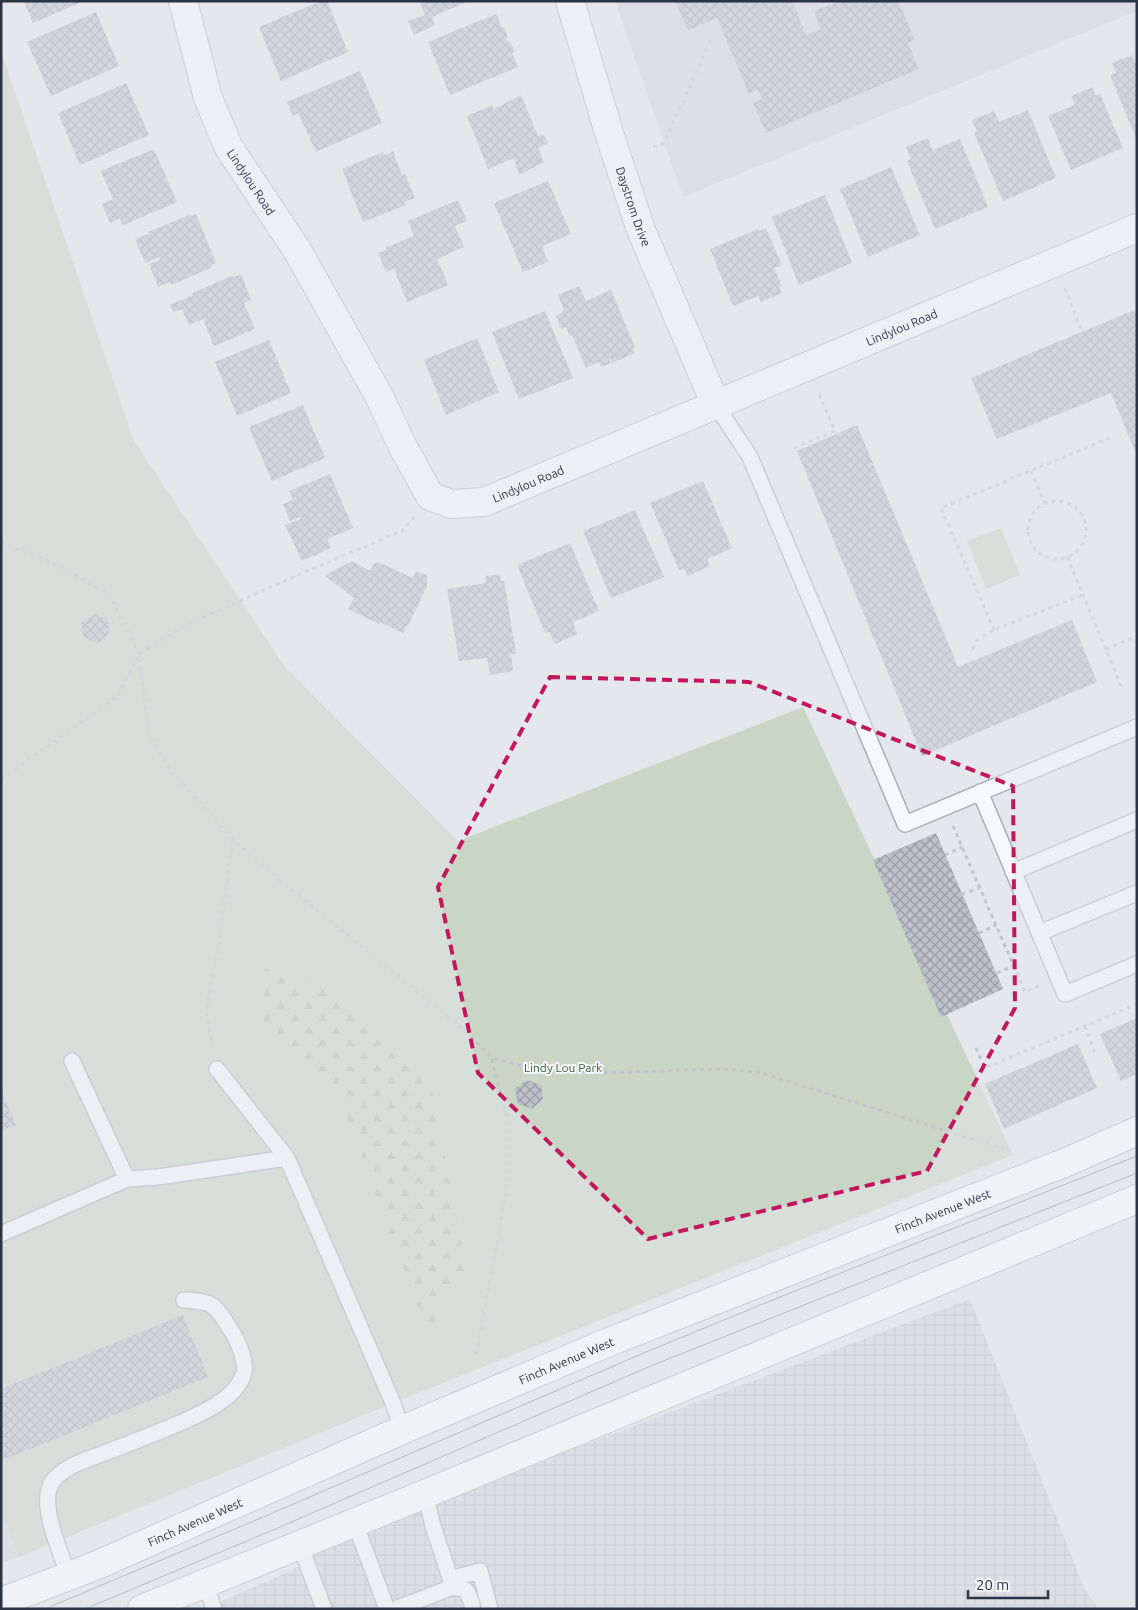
<svg xmlns="http://www.w3.org/2000/svg" width="1138" height="1610" viewBox="0 0 1138 1610" font-family="Ubuntu,sans-serif">
	<defs>
		<pattern id="industrial-grid" width="8" height="8" patternUnits="userSpaceOnUse" patternTransform="scale(1.25)"><rect width="8" height="8" fill="#d2d6de"/><path d="M0 4h8M4 0v8" fill="none" stroke="#b4b8c0"/></pattern>
		<pattern id="forest-firs" width="22" height="20" patternUnits="userSpaceOnUse" patternTransform="scale(1.25)"><rect width="22" height="20" fill="#c9d6c5"/><path d="M5 1l3.5 6h-7zM16 11l3.5 6h-7z" fill="#adb8ab"/></pattern>
		<pattern id="building-cross-hatch" width="8" height="8" patternUnits="userSpaceOnUse" patternTransform="scale(1.25)"><rect width="8" height="8" fill="#bbc0ca"/><path d="M0 0l8 8M0 8l8-8" fill="none" stroke="#989da6"/></pattern>
	</defs>
	<rect width="100%" height="100%" fill="#e4e7ec"/>
	<path fill="#d2d6de" d="M615,1h522v10l-454,186z
		M1,1514l18,43 -18,6z"/>
	<path fill="url(#industrial-grid)" d="M970,1299l115,291 14,19h-895l86,-38 63,-39z"/>
	<path fill="#c9d6c5" d="M1,51l133,390 151,226 173,174 345,-134 210,448 -620,248 -374,154 -18,-43z
		M1001,528l19,47 -34,14 -19,-48z"/>
	<path fill="url(#forest-firs)" d="M263,967l89,34 76,70 38,195 -38,67 -91,-241 -75,-71z"/>
	<path fill="url(#building-cross-hatch)" d="M24,1h60l-51,22z
		M321,1h6l21,51 -67,29 -22,-54z
		M419,1h50l-37,16 3,8 -21,10 -6,-14 17,-6z
		M675,1h117l14,34 15,-6 -7,-18 25,-10h42l1,2 4,-2h12l17,39 -7,3 11,26 -153,64 -13,-30 9,-4 -4,-9 -9,4 -32,-76 -29,12z
		M96,12l23,54 -68,30 -24,-54z
		M496,14l6,14 2,-1 4,10 -2,1 2,4h2l5,10 -3,1 6,14 -68,28 -22,-53z
		M1132,55l4,9h1v77l-27,-66 6,-2 -4,-10z
		M360,71l22,52 -66,29 -18,-39 -5,3 -6,-14z
		M126,83l23,52 -69,30 -22,-52z
		M1093,87l2,8 5,-1 23,54 -52,22 -23,-54 27,-11 -4,-9z
		M521,95l17,41 5,-2 5,9 -10,5 6,14 -25,13 -5,-17 -26,11 -21,-53 25,-11 2,4z
		M1028,110l28,68 -53,23 -29,-68 3,-2 -5,-11 22,-9 5,11z
		M928,138l5,12 27,-11 28,68 -53,22 -28,-68 4,-2 -5,-12z
		M154,149l23,53 -54,23 -3,-7 -10,5 -8,-19 11,-5 -12,-28z
		M393,151l9,24 3,-1 10,24 -11,4 2,3 -43,17 -21,-53 41,-17 1,3z
		M891,167l29,68 -52,22 -28,-68z
		M548,181l23,53 -29,12 6,16 -25,10 -29,-69z
		M825,195l27,68 -53,22 -27,-68z
		M458,200l9,21 -12,5 9,21 -27,12 11,26 -41,17 -13,-33 -8,3 -8,-19 8,-3 -1,-2 29,-12 -6,-15z
		M196,214l20,49 -4,2 -1,3 -40,17 -1,-3 -12,5 -9,-23 11,-4 -1,-3 -14,6 -10,-24 14,-5 -1,-2 41,-17 1,1z
		M766,228l16,37 -8,3 8,18 -3,1 3,6 -21,9 -3,-6 -25,10 -23,-57 48,-20 1,2z
		M241,274l10,26 -7,3 11,26 -41,17 -11,-27 -14,6 -7,-16 -9,3 -3,-7 23,-10 -1,-2 40,-17 1,1z
		M579,286l7,15 25,-11 24,57 -2,1 2,5 -23,10 -2,-5 -1,1 2,4 -10,4 -2,-5 -13,6 -14,-33 -2,2 -4,-10 -5,2 -5,-13 7,-4 -1,-1 2,-1 -6,-15z
		M1137,309v147l-26,-63 -114,46 -26,-61z
		M545,311l28,67 -54,21 -27,-67z
		M477,338l22,54 -53,23 -22,-55z
		M269,340l22,53 -54,23 -22,-54z
		M303,405l22,53 -53,23 -23,-54z
		M857,425l101,242 114,-47 25,62 -175,74 -125,-305z
		M330,474l23,54 -26,11 4,9 -29,13 -17,-36 16,-6 -1,-2 -10,4 -7,-17 10,-4 -4,-9z
		M703,481l29,67 -25,11 3,7 -22,10 -4,-7 -5,1 -29,-67z
		M635,510l29,67 -53,21 -28,-67z
		M570,543l29,68 -26,11 4,12 -22,10 -6,-12 -4,1 -28,-68z
		M352,561l18,10 5,-9 3,1v-1l35,16 3,-7 11,4v11l-19,40 -1,-1 -4,8 -23,-11 -1,2 -31,-15 6,-11 -28,-21 1,-3z
		M500,574l1,7h3l12,73h-5l2,17 -23,4 -3,-17 -28,3 -12,-72 39,-6 -1,-7z
		M93,614l14,4 3,15 -12,10 -14,-5 -3,-15z
		M936,833l67,156 -62,28 -68,-157z
		M1137,1018v56l-16,7 -21,-47z
		M1078,1044l19,44 -93,41 -19,-45z
		M526,1080l15,5 2,14 -11,10 -14,-5 -3,-15z
		M1,1090l15,35 -15,6z
		M183,1315l25,62 -207,84v-72z"/>
	<g fill="none" stroke-linecap="round" stroke-linejoin="round">
		<g stroke="#a9aeb7" stroke-width="18">
			<path id="service" d="M716,405l34,52 155,367 232,-97
				M980,792l85,202 72,-30
				M1013,872l124,-52
				M1039,933l98,-40
				M72,1061l55,118 31,-2 129,-19 106,245 9,27
				M217,1069l70,89
				M1,1234l126,-55
				M425,1494l8,32 20,61
				M355,1523l32,86
				M300,1545l24,64
				M69,1576c-8,-22 -31,-73 -17,-94 11,-15 33,-22 50,-28 26,-10 52,-20 78,-31 15,-7 30,-13 43,-23 9,-6 18,-17 21,-27 3,-14 -9,-38 -17,-49 -14,-23 -17,-22 -43,-24
				M450,1579l30,-8 10,38
				M205,1583l9,26
				M395,1609l58,-22 13,3 6,13v6"/>
		</g>
		<g stroke="#a9aeb7" stroke-width="30">
			<g id="minor">
				<path id="s1" d="M183,1l25,97 21,50 68,102 82,146 23,49 28,51 21,8 33,-2 653,-274"/>
				<path id="s2" d="M570,1l39,132 32,97 75,175"/>
			</g>
		</g>
		<g stroke="#a9aeb7" stroke-width="30">
			<g id="secondary">
				<path id="s3" d="M1,1602l94,-36 307,-136 207,-88 460,-181 68,-30"/>
				<path d="M142,1609l283,-115 712,-295"/>
			</g>
		</g>
		<path stroke="#c2c5cb" stroke-width="3" stroke-dasharray="4 4" stroke-linecap="butt" d="M653,147l11,-4 48,-106
			M1065,288l17,44
			M794,448l41,-17 -17,-39
			M1031,471l14,33
			M1028 530a29 29 0 1 1 58 0a29 29 0 1 1-58 0Z
			M1,542l56,23 52,29 30,60 9,77 22,39 63,69 38,34 191,155 29,29 45,13 67,3 87,-3 32,-1 36,3 253,79
			M1067,557l55,131
			M994,630l-53,-122 171,-71
			M973,649l4,-9 17,-10 89,-35
			M1106,649l31,-13
			M1,779l117,-83 21,-42 51,-31 108,-48 104,-44 12,-14
			M953,826l72,166 14,-6
			M945,855l17,-8
			M962,894l18,-6
			M979,933l17,-8
			M997,973l16,-7
			M1085,1026l11,30
			M213,1048l-7,-36 13,-71 14,-102
			M976,1048l9,20 152,-64
			M476,1354l31,-166v-71l-16,-60"/>
		<use href="#service" stroke="#f7f8fa" stroke-width="15"/>
		<use href="#minor" stroke="#f7f8fa" stroke-width="28"/>
		<use href="#secondary" stroke="#fff" stroke-width="28"/>
		<path stroke="#7d8696" stroke-width="1" d="M45,1609l223,-94 378,-163 134,-55 357,-141
			M85,1609l188,-79 380,-165 484,-192"/>
	</g>
	<path d="M0 0H1138V1610H0ZM550,677l199,5 264,104 2,222 -88,163 -279,68 -170,-166 -40,-186z" fill="#e4e7ec" fill-opacity=".55" fill-rule="evenodd"/>
	<path fill="none" stroke="#c2185b" stroke-width="4" stroke-dasharray="10 6" stroke-linejoin="round" d="M550,677l199,5 264,104 2,222 -88,163 -279,68 -170,-166 -40,-186z"/>
	<g text-anchor="middle" dominant-baseline="central" stroke-width="4" stroke-linejoin="round" paint-order="stroke">
		<g font-size="12" fill="#2b3445" stroke="#f4f6f9">
			<text stroke="none"><textPath href="#s1" startOffset="195">Lindylou Road</textPath></text>
			<text stroke="none"><textPath href="#s2" startOffset="215">Daystrom Drive</textPath></text>
			<text stroke="none"><textPath href="#s1" startOffset="1065">Lindylou Road</textPath></text>
			<text stroke="none"><textPath href="#s1" startOffset="660">Lindylou Road</textPath></text>
			<text stroke="none"><textPath href="#s3" startOffset="1020">Finch Avenue West</textPath></text>
			<text stroke="none"><textPath href="#s3" startOffset="615">Finch Avenue West</textPath></text>
			<text stroke="none"><textPath href="#s3" startOffset="210">Finch Avenue West</textPath></text>
		</g>
		<g font-size="12" fill="#3f6138" stroke="#f4f6f9">
			<text x="563" y="1067">Lindy Lou Park</text>
		</g>
	</g>
	<rect width="1138" height="1610" fill="none" stroke="#2b3445" stroke-width="5"/>
	<path d="M968 1590v8h80v-8" fill="none" stroke="#2b3445" stroke-width="2.5"/>
	<text x="976" y="1590" font-size="15" fill="#2b3445" stroke="#f4f6f9" stroke-width="4" paint-order="stroke">20 m</text>
</svg>
